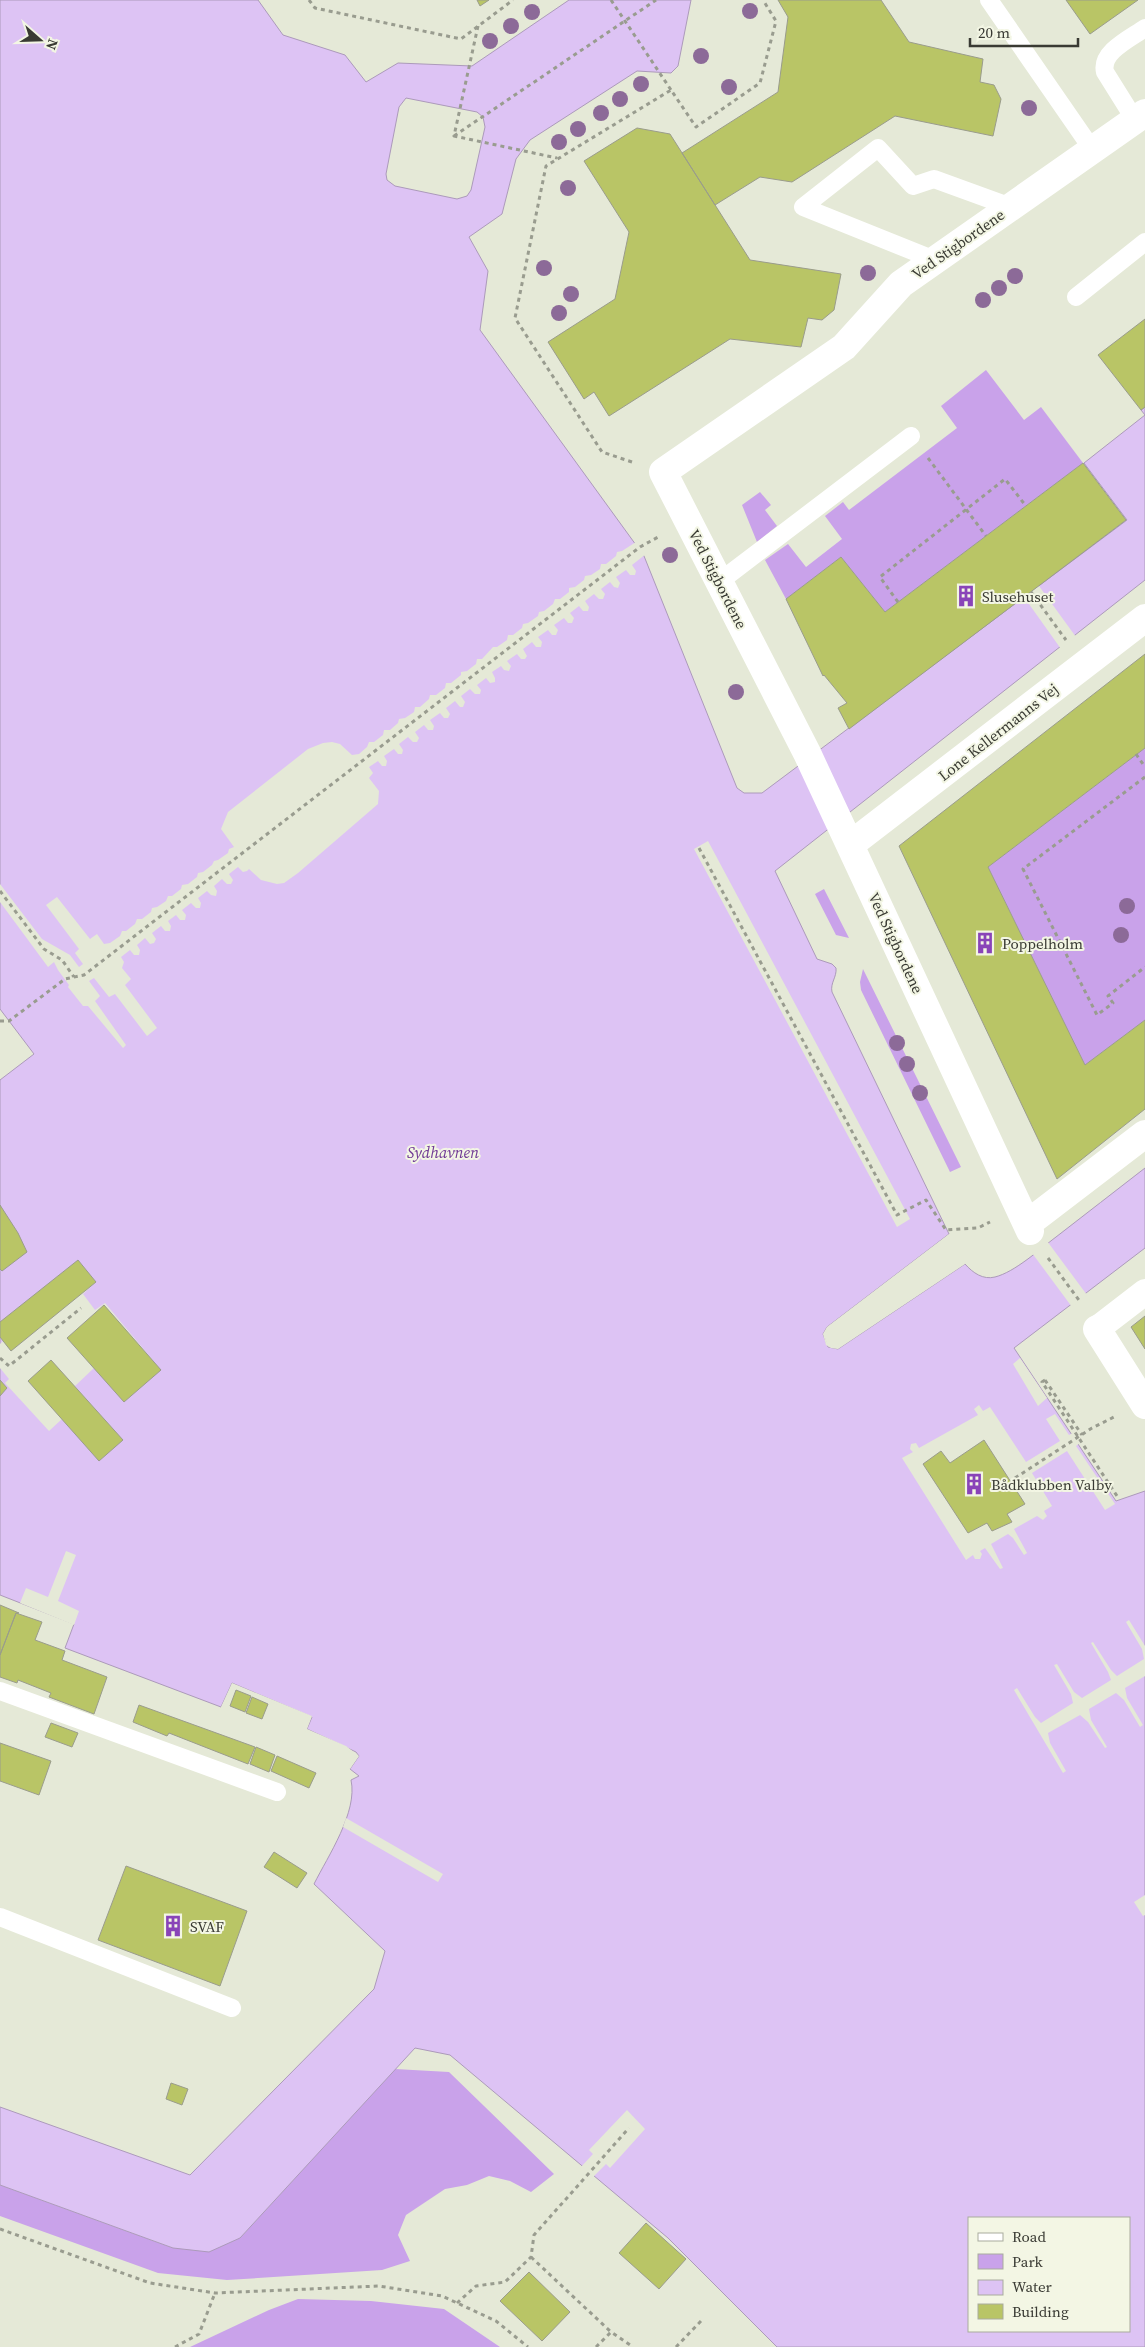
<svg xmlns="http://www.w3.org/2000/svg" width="1145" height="2347" viewBox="0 0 1145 2347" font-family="'Source Serif 4',serif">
	<rect width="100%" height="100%" fill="#e5e9d7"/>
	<path fill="#c9a2ea" d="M986,370l38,50 17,-13 42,56 -198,149 -44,-55 -55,42 -21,-39 23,-16 18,23 36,-28 -17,-23 18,-14 6,8 108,-82 -16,-22z
		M760,492l11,13 -6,5 12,16 -20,16 -15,-37z
		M1145,748v272l-60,45 -97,-198z
		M824,889l25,49 -13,-3 -21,-41z
		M863,969l98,198 -11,5 -89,-182 -1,-8z
		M395,2069l54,3 105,102 -23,18 -21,-11 -21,-5 -22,9 -22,4 -39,26 -8,20 12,26 -28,9 -155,10 -69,-7 -158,-57v-31l173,63 67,-10z
		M298,2299l73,2 73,8 56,38h-310l79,-37z"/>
	<path fill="#ddc3f4" stroke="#ac9aba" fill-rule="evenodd" d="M0,0h258l25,35 62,20 21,27 32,-19 74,3 97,-66h122l-13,66 -7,7 -34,-2 -107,69 -14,19 -14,55 -33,23 19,34 -8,59 164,226 93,232 7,5h18l365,-273 -43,-57 61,-48 -4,-5 4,-3v173l-370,291 42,88 15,5 4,4c1,9 -6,15 -4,24l117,242 -122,93 -4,7 5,13 10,2 127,-85c8,9 18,16 30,13 20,-5 45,-28 61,-40 30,-23 59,-46 89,-69v80l-131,100 102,153 29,-10v856h-368l-109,-109 -218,-183 -35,-7 -175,190 -31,14 -36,-4 -173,-63v-78l190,68 184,-186 11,-38 -71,-67c14,-28 44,-72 37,-104l8,-4 -9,-7 9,-13 -3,-4 -49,-23 5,-12 -80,-34 -11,24 -156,-59 9,-24 -74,-29v-515l34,-26 -34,-45zM406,98l71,14 6,5 2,10 -14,63 -4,6 -10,3 -62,-13 -8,-6 -1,-6 13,-67zM969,2218h160v113h-160z"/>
	<path fill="#e5e9d7" d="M636,542l10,12 -14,11 4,6 -1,4h-5l-4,-5 -10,7 4,6 -2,5 -4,-1 -4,-5 -9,7 4,5 -2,5h-4l-5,-5 -9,7 4,6 -1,4h-5l-4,-5 -9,7 4,5 -2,5h-4l-4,-5 -10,7 4,5 -2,5h-4l-4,-5 -10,7 4,5 -1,5h-5l-4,-5 -9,7 4,7 -2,3h-4l-4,-5 -10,7 4,5 -2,5 -5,-1 -3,-4 -9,6 3,6v4l-5,1 -4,-5 -9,7 4,5 -1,4h-5l-5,-5 -9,7 4,6 -2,5h-3l-5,-6 -9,7 4,6 -2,4h-4l-4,-5 -10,7 4,6 -1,4h-5l-4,-5 -9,7 4,6 -2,4h-4l-5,-5 -9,7 4,6 -1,4h-4l-4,-5 -10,7 3,5 -1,5h-4l-4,-5 -9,6 4,6 -4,5 10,13 -1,13 -80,69 -14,10 -7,1 -16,-4 -12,-11 -2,2 -4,1 -5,-5 -9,7 4,6 -2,4h-4l-5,-5 -8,7 3,5 -1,5 -5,-1 -4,-4 -9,7 3,5 -1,5h-4l-5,-5 -9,7 4,5 -1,5h-5l-4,-5 -8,6 3,5 -1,5h-5l-4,-5 -9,7 4,6 -2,4 -4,1 -5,-6 -8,7 3,5 -1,5h-5l-4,-5 -9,7 3,5 -2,6 9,11 -6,6 32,43 -10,8 -32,-42 -6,3 -15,-19 -5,3 11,15 -5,5 31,44 -3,3 -35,-42h-5l-15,-19 1,-2 -11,-15 -4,-8 -6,5 -48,-65v-18l42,55 28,16 9,12 4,-3 -8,-11 4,-4 -33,-44 11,-8 33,42 7,-5 7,10 6,-1 10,-7 2,-5h4l9,-7 2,-5h5l9,-7 1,-4 5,-1 9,-6 2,-5h4l9,-7 1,-4 6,-1 9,-7 1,-4 5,-1 9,-7 2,-4 4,-1 10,-7 1,-4 5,-2 -13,-18 7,-17 80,-63 15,-6 9,-1 8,2 12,11 7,-1 8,-7 2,-5h5l9,-7 1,-5h6l8,-7 1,-4 6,-1 9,-6 1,-5h5l9,-8 1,-4h6l9,-7 1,-5h5l10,-8v-3l6,-1 9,-7 1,-5h5l11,-12h4l10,-7 1,-5h5l9,-7 1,-4 5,-1 10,-7 1,-4 5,-1 9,-7 2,-5h5l9,-7v-4l6,-1 9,-7 1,-4 6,-1 9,-6 1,-5h5l10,-8 1,-4 5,-1z
		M1039,586l37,51 -15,12 -37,-52z
		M708,841l202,378 -13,8 -203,-378z
		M949,1234l1,2 -121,93 -4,5 1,6 3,5 8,1 127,-84 1,2 -127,85 -7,-1 -5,-3 -3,-11 4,-7z
		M1047,1241l40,54 -15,12 -40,-54z
		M78,1260l18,22 -13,12 12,16 10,-7 56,67 -37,32 -30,-34 -19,18 48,54 -24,21 -37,-42 -13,12 -44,-48 4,-4 -9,-11v-24l3,-3 -3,-4v-15z
		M1020,1358l27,40 -9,8 -25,-42z
		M979,1405l4,6 7,-4 36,55 34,-21 -14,-22 9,-5 14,21 4,-2 7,10 -4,3 39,58 -10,6 -38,-59 -35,22 20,33 -8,5 3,5 -4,4 -6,-4 -23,13 13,24 -3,2 -11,-17 -5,-4 -17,10 12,24 -3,1 -15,-21 -5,3 2,3 -2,5h-5l-2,-4 -7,5 -64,-102 11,-6 -3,-3 1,-5 5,-1 3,5 59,-33 -4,-6z
		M66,1551l10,4 -18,46 21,10 -5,14 -54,-22 6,-15 22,9z
		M1129,1620l16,26v30l-20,12 2,10 16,27 -3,2 -16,-27 -8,-7 -27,16 2,11 16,27 -2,1 -17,-26 -8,-7 -32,18 2,10 16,28 -3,2 -49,-83 3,-2 18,29 6,6 32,-20 -2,-9 -17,-29 3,-1 17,28 8,6 29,-18 -3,-8 -17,-29 2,-1 18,28 6,6 27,-17 -2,-10 -16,-27z
		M232,1683l80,33 -5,13 39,17 13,10 -9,13 -2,-2 8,-11 -11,-7 -40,-18 4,-13 -76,-32 -10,22 -2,-1z
		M346,1818l97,56 -5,8 -95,-55z
		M1145,1895v20l-2,1 -9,-14z
		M627,2110l18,19 -35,39 -4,-4 -14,14 -12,-10 13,-14 -4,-4z"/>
	<path fill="#b9c566" stroke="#9a9c8c" d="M477,0h12l-9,6z
		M778,0h103l28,42 74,17 -3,23 14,3 7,14 -8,37 -98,-20 -103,66 -32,-5 -45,28 -33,-52 96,-61 10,-75z
		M1066,0h72l-48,34z
		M637,128l33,6 80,126 91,14 -7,36 -12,10 -14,-2 -7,29 -71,-8 -121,77 -15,-24 -10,7 -36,-57 67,-43 14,-67 -45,-71z
		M1145,319v88l-4,3 -43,-55z
		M1083,463l43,57 -277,209 -11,-21 9,-5 -23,-28 -1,1 -37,-77 55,-42 44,55z
		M1145,654v94l-157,119 97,198 60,-45v89l-88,70 -158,-333z
		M0,1205l18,28 9,19 -25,19 -2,-2z
		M78,1260l18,22 -85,69 -11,-14v-15z
		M104,1305l57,65 -37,32 -57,-64z
		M1145,1316v33l-14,-22z
		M51,1360l72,80 -24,21 -71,-80z
		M0,1380l7,8 -7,8z
		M984,1440l41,64 -18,10 5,8 -20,9 -5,-8 -19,10 -45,-69 18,-13 9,12z
		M0,1605l19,8h-3l-16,42z
		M16,1613l26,9 -7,18 30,11 -3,9 45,17 -13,37 -45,-17 2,-4 -33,-13 -1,3 -17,-6v-22z
		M236,1690l15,6 -6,16 -15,-6z
		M252,1697l16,7 -6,15 -16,-6z
		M139,1705l116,42 -7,17 -79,-31 -2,3 -34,-14z
		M51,1723l27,10 -6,14 -27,-10z
		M0,1743l51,18 -12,34 -39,-14z
		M256,1747l19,8 -6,17 -19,-8z
		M277,1756l39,17 -7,15 -38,-17z
		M274,1852l33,21 -10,15 -33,-21z
		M126,1866l121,45 -27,75 -122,-46z
		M171,2083l17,6 -6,16 -16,-6z
		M646,2223l40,36 -27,30 -40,-36z
		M529,2272l41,40 -28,29 -42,-40z"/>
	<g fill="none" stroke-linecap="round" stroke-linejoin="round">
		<path stroke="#999c8f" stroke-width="3" stroke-dasharray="4 4" stroke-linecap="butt" d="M309,0l6,8 146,31 52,-39
			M611,0l60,90
			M478,26l-24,110 103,22
			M454,136l202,-136
			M928,458l58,78
			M632,462l-30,-10 -87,-134 31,-152 125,-76 25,37 64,-44 16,-62 -13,-21
			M1031,592l35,48
			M898,602l-18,-25 125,-98 21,27
			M1136,754l9,13
			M1145,777l-122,92 74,146 16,-12 -5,-7 37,-29
			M699,848l198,367 29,-15 20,30 32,-2 12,-6
			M0,891l44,58 18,11 12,17
			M0,1021h9l56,-42 19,-4 556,-428 20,-11
			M1048,1258l33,45
			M0,1358l9,8 72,-58
			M1045,1380l-3,2 75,114
			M1045,1380l37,55
			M1015,1478l77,-50 22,-11
			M0,2229l150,54 65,10 164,-7 63,10 54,25 32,26
			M531,2257l80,75
			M457,2303l19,-17 29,-4 26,-25 3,-22 95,-107
			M175,2347l24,-13 16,-41
			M596,2347l15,-15 22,15
			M676,2347l25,-26"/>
		<path stroke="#fff" stroke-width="18" d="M989,0l103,149
			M1135,120l-30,-48c-5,-20 26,-34 40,-44
			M935,260l-132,-53 75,-59 35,38 21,-7 77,28
			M1076,297l69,-55
			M719,582l192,-146
			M0,1691l277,101
			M0,1917l232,91"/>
		<path stroke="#fff" stroke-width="26" d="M1097,1329l48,-37"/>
		<path stroke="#fff" stroke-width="28" d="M850,845l295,-227
			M1027,1224l118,-90
			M1030,1231l-223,-478 -144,-281 181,-125 57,-63 244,-171
			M1097,1329l48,76"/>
	</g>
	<g fill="#8c6a98">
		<circle cx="750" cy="11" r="8"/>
		<circle cx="532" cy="12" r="8"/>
		<circle cx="511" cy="26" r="8"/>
		<circle cx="490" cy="41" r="8"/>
		<circle cx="701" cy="56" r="8"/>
		<circle cx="641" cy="84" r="8"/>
		<circle cx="729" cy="87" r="8"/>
		<circle cx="620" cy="99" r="8"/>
		<circle cx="1029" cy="108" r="8"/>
		<circle cx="601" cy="113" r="8"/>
		<circle cx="578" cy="129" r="8"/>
		<circle cx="559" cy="142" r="8"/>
		<circle cx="568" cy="188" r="8"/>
		<circle cx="544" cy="268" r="8"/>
		<circle cx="868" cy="273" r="8"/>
		<circle cx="1015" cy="276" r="8"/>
		<circle cx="999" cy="288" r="8"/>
		<circle cx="571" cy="294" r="8"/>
		<circle cx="983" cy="300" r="8"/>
		<circle cx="559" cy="313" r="8"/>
		<circle cx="670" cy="555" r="8"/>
		<circle cx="736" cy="692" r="8"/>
		<circle cx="1127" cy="906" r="8"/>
		<circle cx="1121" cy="935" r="8"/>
		<circle cx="897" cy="1043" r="8"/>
		<circle cx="907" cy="1064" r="8"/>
		<circle cx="920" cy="1093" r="8"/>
	</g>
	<defs>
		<g id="building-bare" transform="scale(1.725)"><path d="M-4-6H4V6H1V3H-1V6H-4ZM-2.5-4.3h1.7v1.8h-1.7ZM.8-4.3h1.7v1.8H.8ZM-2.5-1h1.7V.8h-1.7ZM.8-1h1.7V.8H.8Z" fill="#8944b8" stroke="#f3f6e4" stroke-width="2.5" paint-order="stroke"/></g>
	</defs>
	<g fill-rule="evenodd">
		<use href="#building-bare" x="966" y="596"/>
		<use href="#building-bare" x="985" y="943"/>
		<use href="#building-bare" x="974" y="1484"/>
		<use href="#building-bare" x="173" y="1926"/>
	</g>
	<g text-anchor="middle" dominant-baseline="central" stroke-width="4" stroke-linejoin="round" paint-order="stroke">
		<g font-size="15" fill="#393a33" stroke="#f3f6e4">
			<text transform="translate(958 244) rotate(-35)">Ved Stigbordene</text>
			<text transform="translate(718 579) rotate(63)">Ved Stigbordene</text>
			<text transform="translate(998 732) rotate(-38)">Lone Kellermanns Vej</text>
			<text transform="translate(896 943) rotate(65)">Ved Stigbordene</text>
		</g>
		<g font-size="15" fill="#393a33" stroke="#f3f6e4" text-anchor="start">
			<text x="982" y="596">Slusehuset</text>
			<text x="1002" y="943">Poppelholm</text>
			<text x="991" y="1484">Bådklubben Valby</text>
			<text x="190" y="1926">SVAF</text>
		</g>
		<g font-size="16" font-style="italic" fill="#703995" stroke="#f3f6e4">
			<text x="443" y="1152">Sydhavnen</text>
		</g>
	</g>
	<rect x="968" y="2217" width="162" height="115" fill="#f3f6e4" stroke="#a9ab9d"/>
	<rect x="978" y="2233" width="25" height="8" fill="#ffffff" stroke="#a9ab9d"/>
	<text x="1012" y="2242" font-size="15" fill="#393a33">Road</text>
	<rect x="978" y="2254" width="25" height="15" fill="#c9a2ea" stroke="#a9ab9d"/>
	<text x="1012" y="2267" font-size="15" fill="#393a33">Park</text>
	<rect x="978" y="2280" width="25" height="15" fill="#ddc3f4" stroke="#a9ab9d"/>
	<text x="1012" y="2292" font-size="15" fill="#393a33">Water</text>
	<rect x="978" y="2304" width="25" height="15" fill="#b9c566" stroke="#a9ab9d"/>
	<text x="1012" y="2317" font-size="15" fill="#393a33">Building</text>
	<g transform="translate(40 40) rotate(110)" stroke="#f3f6e4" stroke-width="4" paint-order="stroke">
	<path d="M0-4L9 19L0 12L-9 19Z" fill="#393a33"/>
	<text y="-8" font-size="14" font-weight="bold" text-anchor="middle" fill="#393a33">N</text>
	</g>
	<path d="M970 38v8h108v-8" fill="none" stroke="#393a33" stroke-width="2.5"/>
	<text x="978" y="38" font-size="15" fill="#393a33" stroke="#f3f6e4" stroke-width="4" paint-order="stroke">20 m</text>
</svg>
